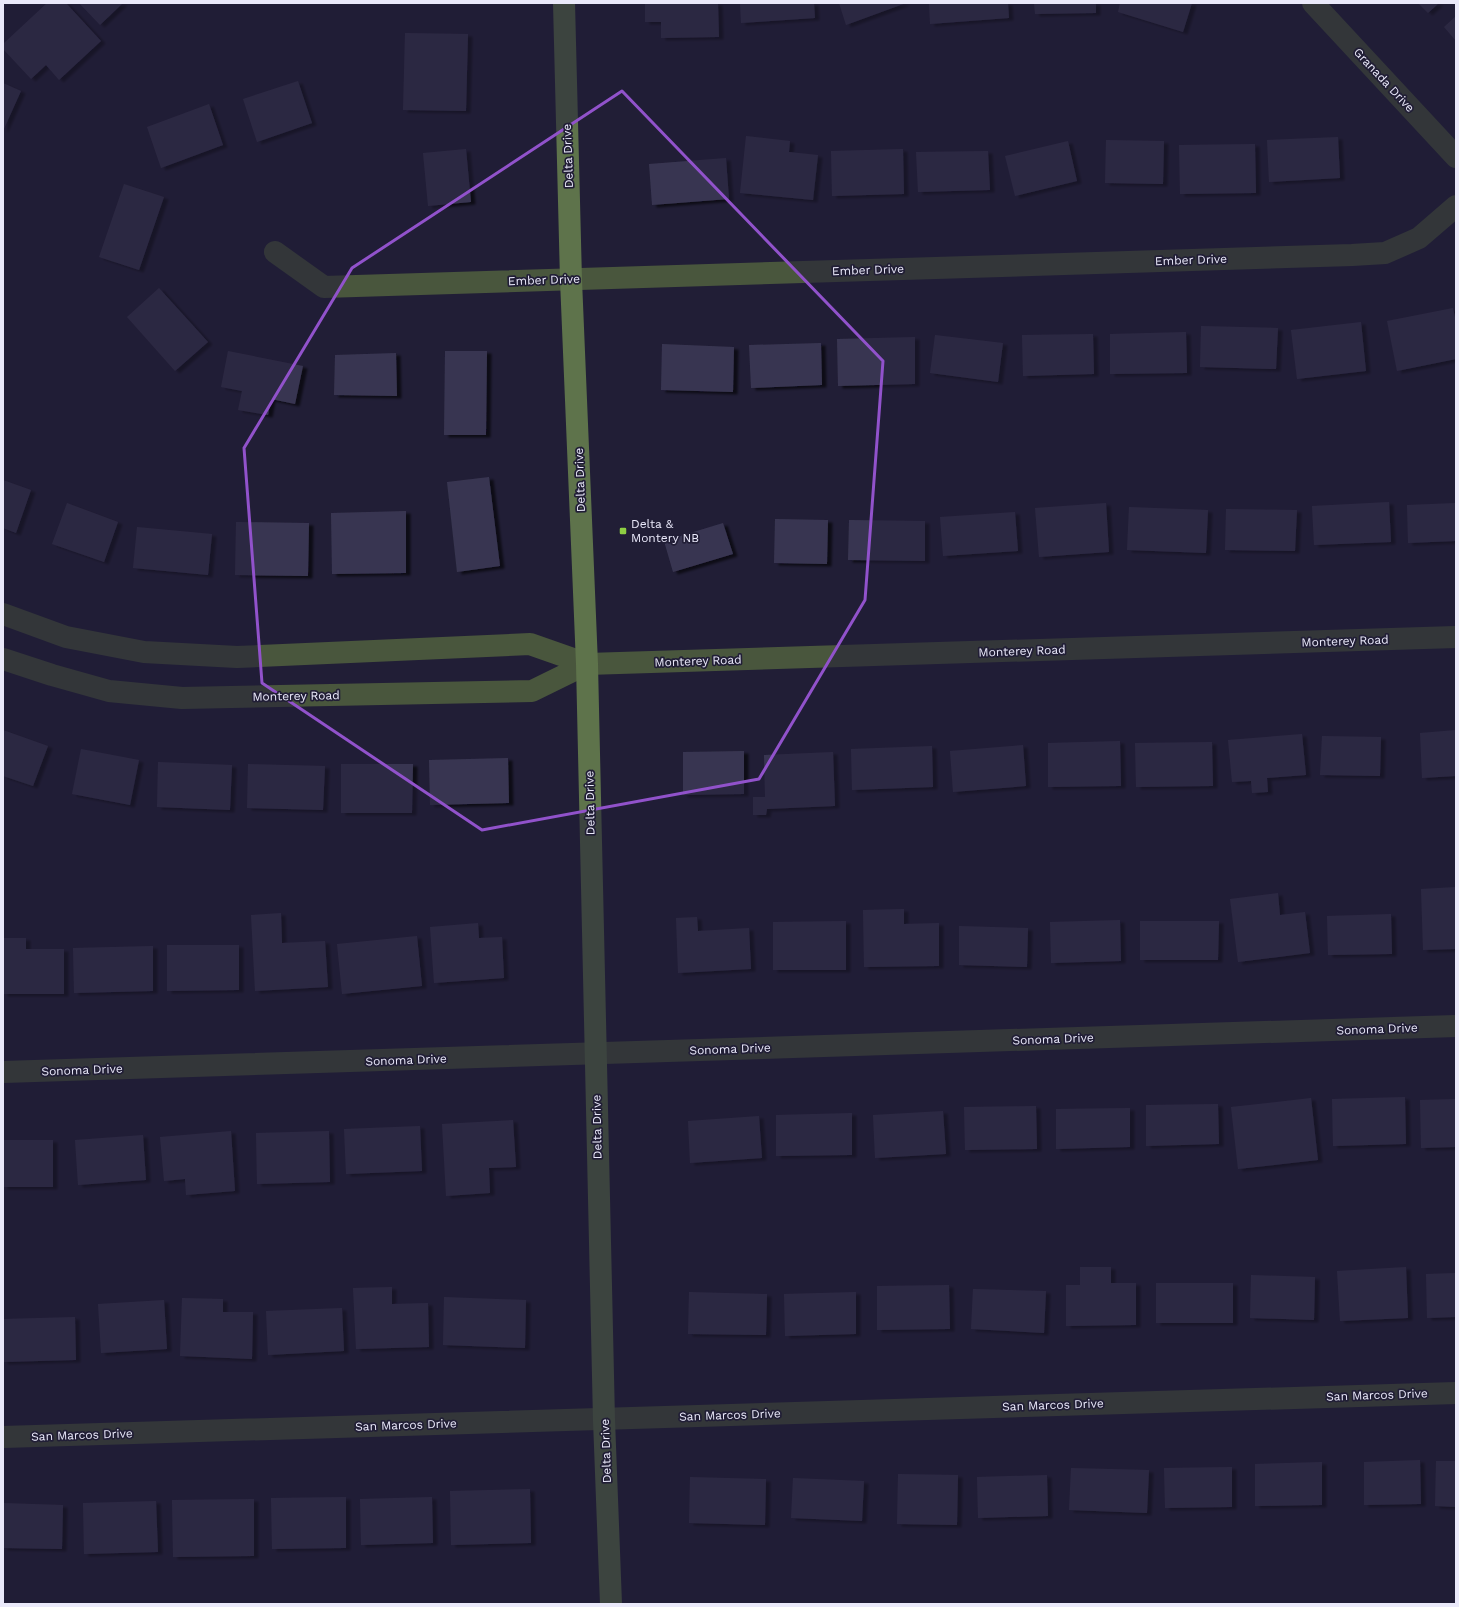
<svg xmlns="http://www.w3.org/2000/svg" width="1459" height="1607" viewBox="0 0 1459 1607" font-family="'Work Sans',sans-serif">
	<defs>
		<filter id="shadow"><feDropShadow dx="4.5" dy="2.5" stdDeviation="1" flood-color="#0009"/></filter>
	</defs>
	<rect width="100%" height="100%" fill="#211e36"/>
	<path fill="#393651" filter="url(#shadow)" d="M47,3h19l35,38 -42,39 -13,-15 -15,14 -28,-30v-5z
		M79,3h44l-23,22z
		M645,3h73l1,34 -58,1v-16h-16z
		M740,3h74l1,15 -74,5z
		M839,3h67l-60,22z
		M929,3h79l1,15 -79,6z
		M1034,3h62v10l-61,1z
		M1120,3h72l-9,29 -65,-20z
		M1418,3h21l-11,10z
		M1456,16v25l-12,-14z
		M405,33l63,1 -2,77 -63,-1z
		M298,81l14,42 -55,19 -14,-43z
		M3,83l18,8 -18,40z
		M209,104l14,41 -62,23 -14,-41z
		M746,136l44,5 -1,11 29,3 -5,45 -73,-7z
		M1338,137l2,41 -71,4 -2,-42z
		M1106,140l58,1 -1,43 -58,-1z
		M1068,141l9,40 -62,15 -10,-40z
		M1255,144l1,49 -76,1 -1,-49z
		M466,149l5,53 -43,4 -5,-53z
		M903,149l1,45 -72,2 -1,-45z
		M988,151l2,39 -72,2 -2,-40z
		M726,158l3,41 -77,6 -3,-41z
		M124,184l40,13 -25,73 -40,-13z
		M159,288l49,54 -33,29 -48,-54z
		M1453,308l3,14v37l-59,12 -10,-50z
		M1361,322l5,49 -69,8 -6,-49z
		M1201,326l77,2 -2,41 -76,-2z
		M1186,332l1,41 -77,1v-40z
		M1093,334l1,40 -71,2 -1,-41z
		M935,335l68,8 -5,39 -68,-9z
		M915,337v47l-77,2 -1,-47z
		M821,343l1,42 -71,3 -2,-43z
		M662,344l72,3 -1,45 -72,-2z
		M228,351l75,15 -8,38 -24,-5 -3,16 -30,-5 4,-19 -21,-4z
		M445,351h42l-1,84h-42z
		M396,353l1,43 -63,-1 1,-40z
		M489,477l11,89 -43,6 -10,-90z
		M3,480l28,10 -15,43 -13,-5z
		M1389,502l2,40 -77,3 -2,-39z
		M67,503l51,19 -14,40 -52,-18z
		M1106,503l3,49 -70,5 -4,-49z
		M1456,503v38l-48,2 -1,-38z
		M1129,507l79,3 -2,43 -79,-3z
		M1226,509l71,1 -2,41 -70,-1z
		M406,511v62l-74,1 -1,-61z
		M1015,512l3,39 -75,5 -3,-39z
		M775,519l53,1 -1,44 -53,-1z
		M849,520l76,1v40l-77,-1z
		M236,522l73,1 -1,53 -73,-1z
		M723,523l10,31 -60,18 -9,-31z
		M137,527l75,7 -4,41 -75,-7z
		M3,730l45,16 -15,40 -30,-10z
		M1456,730v46l-34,2 -2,-45z
		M1302,734l4,41 -39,3 1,14 -16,1 -1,-12 -19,1 -4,-42z
		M1322,736l59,1 -1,39 -60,-1z
		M1120,741l1,45 -73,1v-44z
		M1212,742l1,44 -77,1 -1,-44z
		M1023,745l3,41 -73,6 -3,-41z
		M932,746l1,41 -81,3 -1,-41z
		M81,749l58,11 -9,45 -58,-11z
		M744,751v43l-61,1v-43z
		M833,752l2,54 -68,3 -1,6h-13v-18h12l-1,-42z
		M508,758l1,45 -79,2 -1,-45z
		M158,762l74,3 -2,45 -73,-3z
		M248,764l77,2 -2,44 -76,-2z
		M341,764h72l-1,49h-71z
		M1456,887v62l-33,1 -2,-61z
		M1278,893l2,22 25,-3 5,41 -72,9 -8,-63z
		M904,909v15l35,-1v43l-75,1 -1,-57z
		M281,913l1,30 43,-2 3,46 -73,4 -4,-76z
		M1391,914l1,40 -64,1 -1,-39z
		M697,917l1,14 51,-3 2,41 -73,4 -2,-55z
		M1120,920l1,41 -70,2 -1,-41z
		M846,921v49h-73v-48z
		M1140,921h79l-1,39h-78z
		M478,923l1,15 23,-1 2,41 -70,5 -4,-56z
		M959,926l69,2 -1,39 -68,-2z
		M417,936l5,50 -80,8 -5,-50z
		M3,938h23v11h38v45h-61z
		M167,945h72v45l-72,1z
		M153,946v45l-79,2 -1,-45z
		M1405,1097l1,47 -73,2 -1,-47z
		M1311,1098l7,62 -80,9 -7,-62z
		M1456,1099v48l-35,1 -1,-48z
		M1218,1104l1,40 -73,2v-41z
		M1036,1106l1,43 -72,1 -1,-43z
		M1130,1108v39l-74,2v-40z
		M943,1111l3,43 -71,4 -2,-43z
		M852,1113v42l-76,1v-41z
		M759,1116l3,42 -72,5 -2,-42z
		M513,1120l3,47 -27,1 1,25 -44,3 -4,-72z
		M420,1126l2,45 -76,3 -2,-45z
		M231,1131l4,60 -49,4 -1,-16 -21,2 -4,-44z
		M329,1131l1,51 -73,2 -1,-51z
		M143,1135l3,45 -68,5 -3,-45z
		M3,1140h50v47h-50z
		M1080,1267h31v16h25v42l-70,1v-41h14z
		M1406,1267l2,51 -68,3 -3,-50z
		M1456,1273v44l-29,1 -1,-44z
		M1251,1275l64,2 -1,43 -64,-2z
		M1156,1283h77v40h-77z
		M949,1285l1,44 -73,1v-44z
		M392,1287v17l36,-1 1,44 -73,2 -3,-61z
		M973,1289l73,2 -2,42 -73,-4z
		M689,1292l78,2 -1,41 -78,-1z
		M856,1292v42l-71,2 -1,-42z
		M444,1297l82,3 -1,48 -82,-3z
		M182,1298l41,1v13h30l-1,47 -72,-3z
		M164,1300l3,49 -66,4 -3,-49z
		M342,1308l2,43 -76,4 -2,-44z
		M75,1317l1,43 -73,2v-43z
		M1420,1460l1,44 -57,1v-43z
		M1436,1461h20v46l-21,-1z
		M1322,1462v43l-67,1v-42z
		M1232,1467v40l-67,1 -1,-40z
		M1071,1468l78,2 -2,43 -78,-3z
		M898,1474l60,1 -1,50 -60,-1z
		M1047,1475l1,41 -70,2 -1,-41z
		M690,1477l76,2 -1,46 -76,-2z
		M793,1478l71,3 -2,40 -71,-3z
		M530,1489l1,54 -80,2 -1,-54z
		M346,1497v51l-74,1 -1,-51z
		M432,1497l1,46 -72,2 -1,-46z
		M254,1499v57l-81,1 -1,-57z
		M156,1501l2,51 -74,2 -1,-51z
		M3,1503l60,2 -1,44 -59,-1z"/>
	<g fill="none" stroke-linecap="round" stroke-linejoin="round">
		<path stroke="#49563d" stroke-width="22" d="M1313,3l143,154
			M275,252l49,35 1028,-32 33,-2 34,-15 37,-32
			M587,664l869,-27
			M3,1072l1453,-46
			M3,1437l1453,-44"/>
		<path stroke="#49563d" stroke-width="22" d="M3,614l63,23 78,15 93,5 293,-13 57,20
			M3,659l49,16 57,16 73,7 350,-7 55,-27"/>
		<path stroke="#5e734b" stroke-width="22" d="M564,3l7,277 16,384 17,756 7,184"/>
	</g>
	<path d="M0 0H1459V1607H0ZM622,91l261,270 -18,239 -106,179 -277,51 -220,-147 -18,-235 108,-180z" fill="#211e36" fill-opacity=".55" fill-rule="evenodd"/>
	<path fill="none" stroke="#9152cb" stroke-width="3" stroke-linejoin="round" d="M622,91l261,270 -18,239 -106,179 -277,51 -220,-147 -18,-235 108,-180z"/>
	<rect fill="#8ece43" stroke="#211e36" stroke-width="1.5" x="619" y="527" width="8" height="8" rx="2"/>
	<g text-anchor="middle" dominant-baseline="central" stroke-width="3.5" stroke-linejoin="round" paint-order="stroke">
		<g font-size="12" fill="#eae9fa" stroke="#211e36">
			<text transform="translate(1384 80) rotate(47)">Granada Drive</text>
			<text transform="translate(568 156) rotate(-92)">Delta Drive</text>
			<text transform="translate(1191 260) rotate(-2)">Ember Drive</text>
			<text transform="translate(868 270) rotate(-2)">Ember Drive</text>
			<text transform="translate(544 280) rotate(-2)">Ember Drive</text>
			<text transform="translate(580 480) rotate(-92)">Delta Drive</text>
			<text transform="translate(1345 641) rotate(-2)">Monterey Road</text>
			<text transform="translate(1022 651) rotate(-2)">Monterey Road</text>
			<text transform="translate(698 661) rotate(-2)">Monterey Road</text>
			<text transform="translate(296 696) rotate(-1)">Monterey Road</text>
			<text transform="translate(590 803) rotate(-91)">Delta Drive</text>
			<text transform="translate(1377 1029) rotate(-2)">Sonoma Drive</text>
			<text transform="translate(1053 1039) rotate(-2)">Sonoma Drive</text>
			<text transform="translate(730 1049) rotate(-2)">Sonoma Drive</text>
			<text transform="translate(406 1060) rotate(-2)">Sonoma Drive</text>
			<text transform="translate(82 1070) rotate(-2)">Sonoma Drive</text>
			<text transform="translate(597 1127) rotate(-91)">Delta Drive</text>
			<text transform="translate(1377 1395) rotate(-2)">San Marcos Drive</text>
			<text transform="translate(1053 1405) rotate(-2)">San Marcos Drive</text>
			<text transform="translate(730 1415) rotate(-2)">San Marcos Drive</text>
			<text transform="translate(406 1425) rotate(-2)">San Marcos Drive</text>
			<text transform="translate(82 1435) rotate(-2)">San Marcos Drive</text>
			<text transform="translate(606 1451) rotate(-92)">Delta Drive</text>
		</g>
		<g font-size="12" fill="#eae9fa" stroke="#211e36" text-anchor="start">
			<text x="631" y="524">Delta &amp;<tspan x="631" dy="14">Montery NB</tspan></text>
		</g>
	</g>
	<rect width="1459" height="1607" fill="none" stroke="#eae9fa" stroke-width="8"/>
</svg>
